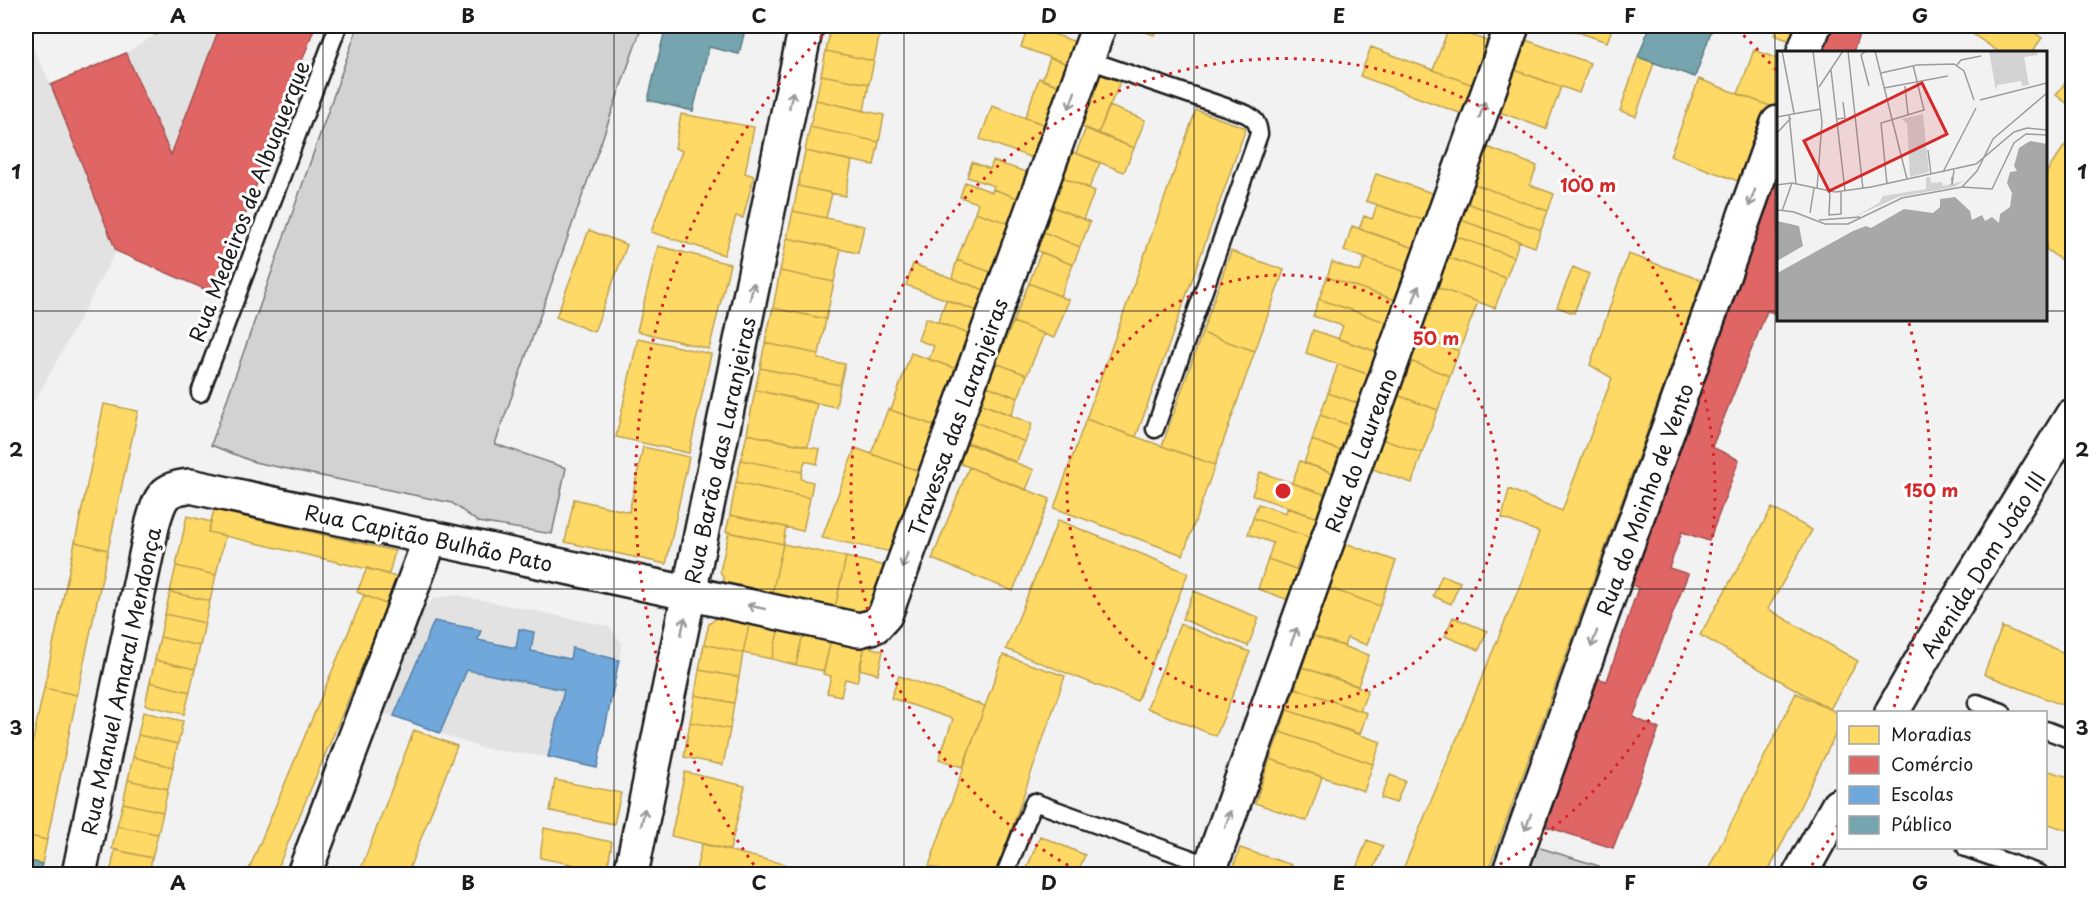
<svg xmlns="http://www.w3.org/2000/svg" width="2098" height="900" viewBox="0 0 2098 900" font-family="'Playpen Sans',sans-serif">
	<rect width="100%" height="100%" fill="#f2f2f2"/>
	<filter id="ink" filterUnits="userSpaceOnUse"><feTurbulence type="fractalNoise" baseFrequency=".0167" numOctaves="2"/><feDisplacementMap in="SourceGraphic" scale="12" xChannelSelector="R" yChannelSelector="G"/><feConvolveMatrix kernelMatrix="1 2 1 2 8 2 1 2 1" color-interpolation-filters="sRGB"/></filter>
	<g filter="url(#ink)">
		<path fill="#e2e2e2" d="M179,26h136l-99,268 -100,-43 -81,150 -8,-1 -1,3v-369l25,51 75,-32 29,-18z
			M458,595l150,31 14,17 -25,125 -49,-11 -67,-9 -101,-36 30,-85 24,-29z"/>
		<path fill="#d2d2d2" stroke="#777" stroke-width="1.5" d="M358,26h284l-147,418 71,24 -14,66 -74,-12 -26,-19 -198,-41 -43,-17z
			M1534,846l65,20 -3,8h-72z"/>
		<path fill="#ffd966" stroke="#bba050" stroke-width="1.5" d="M151,26h28l-24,9z
			M831,26h20l29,6 -6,29 -48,-10z
			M1029,26l50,17 -8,22 -50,-18z
			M1131,26h27l-4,9z
			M1560,26h53l-6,16z
			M1778,26h28l-7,18 -25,-9z
			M1961,26h64l17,12 -10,14h-33z
			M1449,27l43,16 -16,43 -43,-16z
			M1523,39l67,24 -11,30 -67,-24z
			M1371,47l105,39 -11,29 -105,-39z
			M1754,50l24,9v50l-40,-15z
			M826,51l48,10 -5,23 -48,-9z
			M1638,57l16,6 -18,53 -16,-5z
			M1050,58l21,7 -8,22 -21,-7z
			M1512,69l49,18 -15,42 -49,-18z
			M1093,71l27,11 -22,52 -26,-11z
			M2072,73v34l-16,-12z
			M821,75l48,9 -5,27 -48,-11z
			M1039,78l24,9 -14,39 -24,-8z
			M1699,79l79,30 -29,76 -79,-29z
			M816,100l68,15 -5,27 -69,-15z
			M992,106l57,20 -11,34 -58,-21z
			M1109,106l36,14 -11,28 -36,-14z
			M1196,110l50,18 -110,309 -50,-18z
			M681,114l73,13 -9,46 9,3 -11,42 -7,-2 -12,39 -73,-23 31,-81 -7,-3z
			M810,127l69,15 -5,23 -69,-14z
			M1086,128l48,20 -10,24 -48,-19z
			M2072,135v118l-7,10 -19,-14v-76z
			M1487,147l50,19 -7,19 24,9 -6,17 -74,-27z
			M1068,150l32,13 -11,25 -32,-13z
			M805,151l47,10 -7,35 -47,-10z
			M993,161l39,13 -9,26 -30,-11 1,-3 -27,-9 5,-15 18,7z
			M1376,174l62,21 -9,27 -63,-21z
			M1057,175l38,16 -12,28 -37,-15z
			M965,182l27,10 1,-3 30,11 -9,25 -39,-13 3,-9 -18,-6z
			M1474,184l74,27 -7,19 -74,-27z
			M798,186l34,7 -6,25 -33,-7z
			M1467,203l74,27 -6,17 -74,-27z
			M1046,204l44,18 -10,25 -44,-18z
			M1377,205l52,17 -9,28 -61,-21 5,-13 8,3z
			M793,211l71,15 -6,27 -71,-15z
			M975,212l39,13 -18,49 -39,-14z
			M1461,220l58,21 -5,16 -59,-21z
			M1352,226l68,24 -8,24 -68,-23z
			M1036,229l44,18 -7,18 -45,-18z
			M589,230l38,15 -33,87 -38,-15z
			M1455,236l59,21 -8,21 -59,-21z
			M787,238l54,11 -7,33 -54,-11z
			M658,246l72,18 -21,85 -72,-18z
			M1231,251l53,19 -29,81 -53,-18z
			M1041,252l32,13 -13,31 -31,-13z
			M1628,254l74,26 -215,594h-86l124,-301 14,-41 -37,-14 7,-29 53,22 50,-133 -22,-13z
			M1447,257l59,21 -11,30 -59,-21z
			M1365,258l47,16 -10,28 -75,-25 5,-15 28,10z
			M957,260l39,14 -6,18 -38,-14z
			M913,264l77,28 -7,21 -77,-28z
			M1573,267l16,7 -15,39 -17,-6z
			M780,271l54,11 -8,37 -53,-11z
			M1327,277l75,25 -8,23 -75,-26z
			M1029,283l40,17 -15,38 -41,-16z
			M1436,287l42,15 -19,49 -41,-14z
			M1319,299l75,26 -10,29 -46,-15 5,-13 -30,-10z
			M946,300l37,13 -9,23 -36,-14z
			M773,308l53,11 -7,35 -54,-11z
			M926,318l48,18 -12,35 -33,-12 5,-13 -16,-6z
			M1013,322l31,12 -17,41 -31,-12z
			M1313,330l71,24 -8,23 -70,-24z
			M1202,333l53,18 -40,114 -53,-19z
			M1418,337l41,14 -9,25 -40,-15z
			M638,338l73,16 -22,99 -73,-16z
			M765,343l54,11 -1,5 27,5 -5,21 -80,-17z
			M911,353l51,18 -21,57 -50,-18z
			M1410,361l40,15 -12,34 -41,-15z
			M996,363l31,12 -9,23 -31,-12z
			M1338,364l38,13 -10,29 -38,-13z
			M760,368l80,17 -4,22 -81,-17z
			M987,386l31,12 -7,17 -31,-12z
			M755,390l62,14 -9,42 -61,-12z
			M1328,393l38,13 -8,22 -38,-13z
			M1397,395l41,15 -16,43 -41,-14z
			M980,403l52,21 -7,18 -52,-21z
			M104,404l34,7 -30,139 -33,-8z
			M888,409l53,19 -16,45 -54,-19z
			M1320,415l38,13 -8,26 -38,-14z
			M1086,419l129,46 -32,90 -129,-47z
			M973,421l52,21 -9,20 -51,-21z
			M747,434l73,15 -3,15 -12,-3 -3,11 -61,-12z
			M1381,439l41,14 -10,30 -42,-15z
			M1312,440l38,14 -8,22 -38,-13z
			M967,443l67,27 -8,20 -67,-27z
			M643,447l46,10 -23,107 -101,-22 9,-43 55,13z
			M855,448l70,25 -28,80 -75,-15z
			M741,460l61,12 -1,7 12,3 -3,16 -74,-16z
			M1300,461l42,15 -7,22 -43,-15z
			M969,467l81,32 -37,92 -81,-32z
			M1260,472l75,26 -8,23 -75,-26z
			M736,482l74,16 -7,33 -73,-16z
			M1258,504l28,9 1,-5 40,13 -7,20 -67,-23z
			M1772,508l40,22 -44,79 90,52 -28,48 -130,-74z
			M214,510l181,41 -6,23 -181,-42z
			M730,515l56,12 -3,17 -57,-12z
			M187,516l24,6 -3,10 17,4 -9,39 -40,-9z
			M1253,518l67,23 -7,19 -12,-5 -5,14 -28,-10 5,-16 -25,-9z
			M1058,520l130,53 -51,128 -131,-52z
			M729,532l54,12 -11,50 -46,-10 -6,-13z
			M75,542l33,8 -31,145 -33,-7z
			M1345,543l51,18 -16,45 -51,-18z
			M783,544l63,13 -11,51 -63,-14z
			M846,557l44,10 -21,48 -34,-7z
			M1268,559l39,14 -10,30 -39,-14z
			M176,566l40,9 -6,26 -40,-9z
			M367,568l32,10 -11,27 -31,-13z
			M1442,575l18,7 -9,22 -18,-8z
			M1329,588l51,18 -13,39 -20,-7 -3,8 -31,-10z
			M1194,591l65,27 -11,28 -66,-27z
			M170,592l40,9 -5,22 -40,-9z
			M364,595l24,10 -113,269h-28z
			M165,614l40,9 -5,23 -40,-9z
			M722,614l28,7 -7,32 -39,-9 5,-20z
			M1453,617l34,14 -8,19 -34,-14z
			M750,621l29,6 -7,32 -29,-6z
			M1180,624l70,28 -34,84 -69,-28z
			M779,627l24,6 -7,32 -24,-6z
			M2002,627l70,29v53l-88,-35z
			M803,633l28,6 -7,32 -28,-6z
			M1313,636l56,19 -11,31 -56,-19z
			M160,637l40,9 -5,23 -40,-9z
			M831,639l34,7 -8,36 -12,-3 -4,17 -14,-3 4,-17 -8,-2z
			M704,644l39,9 -4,24 -40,-7z
			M865,646l18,5 -5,23 -19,-5z
			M1003,655l62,21 -69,198h-42l-25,-8z
			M155,660l40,9 -5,23 -40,-10z
			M1302,667l66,23 -8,21 -65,-23z
			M699,670l40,7 -5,26 -39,-8z
			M899,676l86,30 -22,61 -24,-8 14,-40 -62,-21z
			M150,682l40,10 -6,22 -39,-9z
			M44,688l33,7 -30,145 -21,-5v-62z
			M1295,688l72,25 -7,21 -73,-24z
			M1796,693l42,20v16l-71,145h-61z
			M695,695l39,8 -4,26 -40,-7z
			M1287,710l94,32 -8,22 -93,-32z
			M143,712l40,9 -5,23 -40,-9z
			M690,722l40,7 -7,36 -39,-8z
			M414,730l43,16 -50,128h-48z
			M1280,732l93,32 -9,27 -94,-32z
			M138,735l40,9 -5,23 -40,-10z
			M133,757l40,10 -5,22 -40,-9z
			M1270,759l52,18 -15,44 -52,-18z
			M2046,770l26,8v54l-26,-9z
			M685,772l60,14 -15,64 -59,-14z
			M1390,775l15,6 -9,22 -15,-5z
			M128,780l40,9 -5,23 -40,-9z
			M555,780l66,13 -7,31 -64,-13z
			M123,803l40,9 -5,22 -41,-8z
			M117,826l41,8 -6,24 -40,-9z
			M544,828l68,14 -5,29 -67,-13z
			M26,835l21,5 -5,24 -16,-4z
			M1040,836l45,19 -8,19h-34l-16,-6z
			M1367,840l16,6 -11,28h-18z
			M702,844l82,20 -2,10h-87z
			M1240,848l52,17 -3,9h-58z
			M115,850l37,8 -3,16h-39z
			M568,864l39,7 -1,3h-40z"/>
		<path fill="#e06666" stroke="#a55050" stroke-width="1.5" d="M220,26h95l-99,268 -100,-43 -65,-166 75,-32 45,102z
			M1827,26h35l-9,26h-36z
			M1778,155v159l-11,-3 -55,136 27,13 -30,81 -27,-9 -13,36 19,6 -55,143 26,12 -46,119 -75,-24 51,-148 18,5 31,-93 -16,-9z"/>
		<path fill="#6fa8dc" stroke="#567ea2" stroke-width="1.5" d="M434,621l47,9 -3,10 38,8 3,-19 15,3 -3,19 39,8 2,-11 47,12 -22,108 -49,-11 16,-67 -97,-20 -27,63 -46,-17z"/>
		<path fill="#76a5af" stroke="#5b7c83" stroke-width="1.5" d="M653,26h93l-7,28 -30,-7 -16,64 -45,-11 16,-66 -12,-3z
			M1650,26h63l-18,51 -57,-20z
			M26,860l16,4 -3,10h-13z"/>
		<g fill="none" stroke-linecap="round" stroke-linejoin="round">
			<g stroke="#1c1c1c" stroke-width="21">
				<path id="lane" d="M1086,59l160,55c9,5 12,9 13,20l-104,295
					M200,393l138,-367
					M1977,703l25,9
					M2046,730l26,10
					M1966,848l74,26
					M1005,874l29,-72 177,64"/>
			</g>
			<g stroke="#1c1c1c" stroke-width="38">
				<path id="street" d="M1804,52l10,-26
					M79,874l74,-352c7,-24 10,-34 37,-36l669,144 16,-4 10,-11 214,-589
					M304,874l127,-337
					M631,874l175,-848
					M1208,874l304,-848
					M1509,874l269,-751"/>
			</g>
			<g stroke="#1c1c1c" stroke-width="38">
				<path id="secondary" d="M1892,712l41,-71 139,-225
					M1800,874l38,-68"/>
			</g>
			<use href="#lane" stroke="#fff" stroke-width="16"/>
			<use href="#street" stroke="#fff" stroke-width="33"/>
			<use href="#secondary" stroke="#fff" stroke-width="33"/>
		</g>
		<defs><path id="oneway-shaft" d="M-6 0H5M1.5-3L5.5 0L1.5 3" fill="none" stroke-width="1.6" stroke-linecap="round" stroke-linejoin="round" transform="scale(1.5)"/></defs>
		<g stroke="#999">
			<use href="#oneway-shaft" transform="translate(791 100) rotate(-78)"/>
			<use href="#oneway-shaft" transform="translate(1072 100) rotate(110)"/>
			<use href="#oneway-shaft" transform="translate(1482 110) rotate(-70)"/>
			<use href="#oneway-shaft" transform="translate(1752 198) rotate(110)"/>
			<use href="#oneway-shaft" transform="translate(752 291) rotate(-78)"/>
			<use href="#oneway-shaft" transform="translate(1416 294) rotate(-70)"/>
			<use href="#oneway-shaft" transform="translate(905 560) rotate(110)"/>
			<use href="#oneway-shaft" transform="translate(756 607) rotate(-167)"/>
			<use href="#oneway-shaft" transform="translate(683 626) rotate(-78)"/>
			<use href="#oneway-shaft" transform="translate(1294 636) rotate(-70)"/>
			<use href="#oneway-shaft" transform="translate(1594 639) rotate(110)"/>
			<use href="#oneway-shaft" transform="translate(643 817) rotate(-78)"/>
			<use href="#oneway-shaft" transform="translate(1228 819) rotate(-70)"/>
			<use href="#oneway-shaft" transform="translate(1528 822) rotate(110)"/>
		</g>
	</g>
	<path fill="none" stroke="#1c1c1c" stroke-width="1.5" stroke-opacity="0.55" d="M323,26v848M614,26v848M904,26v848M1194,26v848M1484,26v848M1775,26v848M26,311h1752M2046,311h26M26,589h2046"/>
	<g fill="none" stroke="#d62828" stroke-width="3" stroke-dasharray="3 6">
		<circle cx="1283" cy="491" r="216"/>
		<path d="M1084 874A432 432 0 1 1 1482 874"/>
		<path d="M1838 825A648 648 0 0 1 1807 872M759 872A648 648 0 0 1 829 29M1737 29A648 648 0 0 1 1776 70M1909 323A648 648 0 0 1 1894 707"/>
	</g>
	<g text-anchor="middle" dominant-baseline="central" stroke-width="6" stroke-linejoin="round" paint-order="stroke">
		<g font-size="21" fill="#1c1c1c" stroke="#fff">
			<text transform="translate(248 201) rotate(-69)">Rua Medeiros de Albuquerque</text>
			<text transform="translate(957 417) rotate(-70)">Travessa das Laranjeiras</text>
			<text transform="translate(719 450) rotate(-78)">Rua Barão das Laranjeiras</text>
			<text transform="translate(1360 450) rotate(-70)">Rua do Laureano</text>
			<text transform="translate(1644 499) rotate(-70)">Rua do Moinho de Vento</text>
			<text transform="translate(429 537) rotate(12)">Rua Capitão Bulhão Pato</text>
			<text transform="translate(1982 564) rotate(-58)">Avenida Dom João III</text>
			<text transform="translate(120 681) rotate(-78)">Rua Manuel Amaral Mendonça</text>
		</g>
	</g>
	<g transform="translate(1777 51)">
		<rect width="270" height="270" fill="#f2f2f2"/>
		<path d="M212,0h48l1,4 -14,2 5,28 -7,1 -1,-5 -24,4 -1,6zM146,63l6,58 -19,5 -3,-54 -6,-4zM153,126l1,6 11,-1 1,4 21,-5 -10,6 -56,10 -44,20 25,-14 4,-7 43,-7v-11z" fill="#d2d2d2"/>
		<path d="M253,90l17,3v177h-270v-48l76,-42 13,-5 5,2 33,-19 29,4 7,-6v-8l15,-2 15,14 2,9 10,-5 3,6 7,-4 7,6 1,-9 10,-7 2,-14 -5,-10 3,-11 7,-1 -3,-5 5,-18zM0,170l22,5 4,20 -26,15z" fill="#a8a8a8"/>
		<path d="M82,175v1l-82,46v-3z" fill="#f2f2f2"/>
		<path fill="none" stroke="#9c9c9c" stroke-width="1.5" d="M5,0l12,62M36,0l9,71 -5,67M71,0l15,138M89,0l-5,4 8,31M98,0l32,128M180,14l4,-5 20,-4M54,19l14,121M104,22l36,-8 37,-1 10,7 10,29M128,35l3,29M42,36l24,-36M107,37l64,-12M203,49l67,-17M12,63l7,70M0,66l44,-8M60,68l8,-1 -2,-16M0,82l14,-15M151,99l3,24M166,121l33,-64M175,126v8l2,-15M110,133l-6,-61 43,-13 -11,-45M0,134l15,-2 43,9 36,-5 105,-23 38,-32 13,-4 20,2M185,136l30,2 22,-46 12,-9 21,1M53,140l-1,24 12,-1v-22M0,159l17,2 31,12h23l54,-26 60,-11 15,-16 16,-32 54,-46M5,160l10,-28M33,162l4,-25M42,169l41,-3"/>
		<path fill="#d62828" fill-opacity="0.15" stroke="#d62828" stroke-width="3" d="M145,32l25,51 -118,57 -25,-50z"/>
		<rect width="270" height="270" fill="none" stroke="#1c1c1c" stroke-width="3"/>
	</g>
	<circle cx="1283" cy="491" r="9" fill="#d62828" stroke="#fff" stroke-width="3"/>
	<g font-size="18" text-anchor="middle" font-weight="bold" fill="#d62828" stroke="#fff" stroke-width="6" stroke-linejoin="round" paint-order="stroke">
		<text x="1588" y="192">100 m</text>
		<text x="1436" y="345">50 m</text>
		<text x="1931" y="497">150 m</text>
	</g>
	<rect width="2098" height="900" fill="none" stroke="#fff" stroke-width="66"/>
	<rect x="1837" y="711" width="210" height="138" fill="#ffffff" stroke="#a4a4a4" stroke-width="1.5"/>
	<rect x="1849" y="726" width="30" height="18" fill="#ffd966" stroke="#a4a4a4" stroke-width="1.5"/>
	<text x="1891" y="741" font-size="18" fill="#1c1c1c">Moradias</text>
	<rect x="1849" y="756" width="30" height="18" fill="#e06666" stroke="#a4a4a4" stroke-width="1.5"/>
	<text x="1891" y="771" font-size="18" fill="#1c1c1c">Comércio</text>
	<rect x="1849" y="786" width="30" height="18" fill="#6fa8dc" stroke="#a4a4a4" stroke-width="1.5"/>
	<text x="1891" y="801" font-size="18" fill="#1c1c1c">Escolas</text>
	<rect x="1849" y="816" width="30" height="18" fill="#76a5af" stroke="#a4a4a4" stroke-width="1.5"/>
	<text x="1891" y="831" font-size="18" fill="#1c1c1c">Público</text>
	<rect x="33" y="33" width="2032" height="834" fill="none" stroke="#1c1c1c" stroke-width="2"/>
	<g font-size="20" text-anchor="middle" font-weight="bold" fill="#1c1c1c">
		<text x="178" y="23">A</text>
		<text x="468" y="23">B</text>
		<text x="759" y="23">C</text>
		<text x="1049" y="23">D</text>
		<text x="1339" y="23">E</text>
		<text x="1630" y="23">F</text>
		<text x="1920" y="23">G</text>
		<text x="16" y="179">1</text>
		<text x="2082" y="179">1</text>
		<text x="16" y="457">2</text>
		<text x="2082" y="457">2</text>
		<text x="16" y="735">3</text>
		<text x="2082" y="735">3</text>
		<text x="178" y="890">A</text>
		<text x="468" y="890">B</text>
		<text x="759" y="890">C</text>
		<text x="1049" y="890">D</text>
		<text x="1339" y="890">E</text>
		<text x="1630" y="890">F</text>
		<text x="1920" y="890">G</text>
	</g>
</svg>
